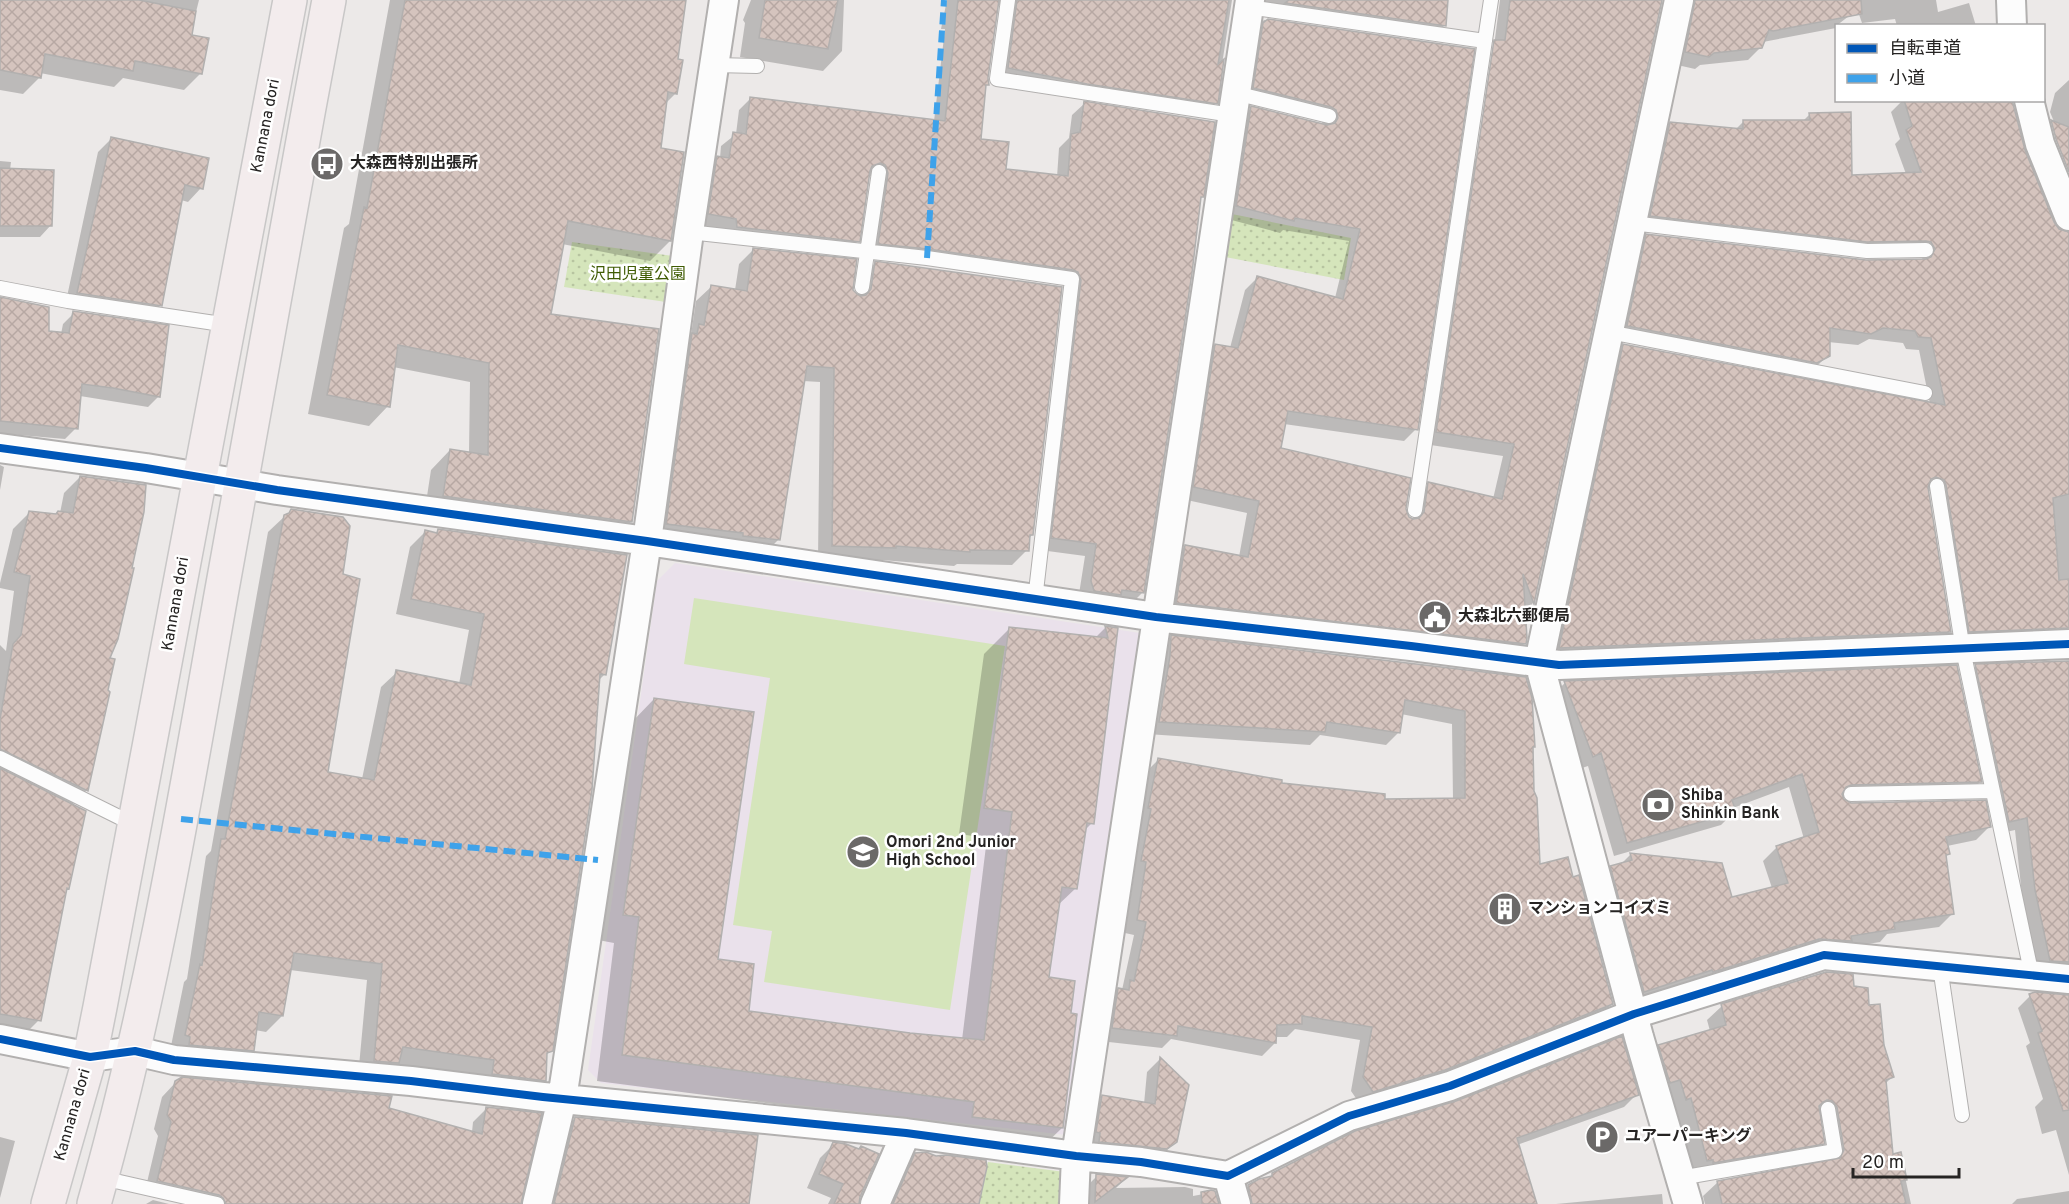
<svg xmlns="http://www.w3.org/2000/svg" width="2069" height="1204" viewBox="0 0 2069 1204" font-family="Overpass,'Noto Sans JP',sans-serif">
	<defs>
		<pattern id="park-dots" width="8" height="8" patternUnits="userSpaceOnUse" patternTransform="scale(1.5)"><rect width="8" height="8" fill="#d5e5bb"/><path d="M2 2h.1M6 6h.1" fill="none" stroke="#b7c4a0" stroke-width="1.8" stroke-linecap="round"/></pattern>
		<pattern id="building-cross-hatch" width="8" height="8" patternUnits="userSpaceOnUse" patternTransform="scale(1.5)"><rect width="8" height="8" fill="#d5c4be"/><path d="M0 0l8 8M0 8l8-8" fill="none" stroke="#b7a8a3"/></pattern>
	</defs>
	<rect width="100%" height="100%" fill="#ece9e8"/>
	<path fill="#eae1eb" d="M675,563l465,70 -73,502 -466,-52 -13,-13 69,-489z"/>
	<path fill="#d5e5bb" d="M694,598l311,48 -55,364 -186,-28 8,-51 -39,-6 37,-247 -86,-14z"/>
	<path fill="url(#park-dots)" d="M1227,213l124,25 -7,42 -124,-24z
		M572,242l101,14 -7,46 -102,-15z
		M988,1162l77,10v32h-87z"/>
	<path fill="#0003" d="M0,0h199l-9,36 11,37 -17,17 -61,-12 -9,9 -74,-14v4l-17,17 -23,-4z
		M390,0h295l-8,61 -1,32 -11,11 -6,46 24,3 -13,88 -20,20 -88,-17 -13,72 82,206 -20,19 -187,-25 7,-46 19,-20 19,3 1,-71 -77,-15 -5,39 -19,20 -61,-12 36,-186 5,-4z
		M751,0h93l-2,51 -19,20 -83,-14 5,-34 -2,-3z
		M947,0h285l-16,103 -12,12 -208,-35 8,-71 -7,-6 -10,81 -3,3 -5,54 26,29 52,7 2,-29 10,-10 3,-23 13,-12 117,94 -3,3 -56,392 -13,13 -51,-11 6,-38 -45,-6 26,-266 -200,-29 7,-78 -5,-2 -10,66 -12,12 -149,-27 8,-56 15,-12 1,-12 15,-12 3,-24 12,-12 183,23 11,-92h-4z
		M1248,0h198l-2,26 -12,12z
		M1500,0h161l-128,603 -9,9 1,31 -13,13 -347,-41 8,-56 12,-13 54,11 8,-44 -65,-14 21,-142 12,-12 15,3 15,-58 12,-12 78,20 14,-57 -66,-11 -3,3 -56,-15 15,-98 12,-12 74,18 -6,-7 -77,-19 10,-68 12,-12 202,29 -50,380 -12,12 -120,-17 -5,25 126,60 3,9 5,2 3,-24 13,-12 64,15 10,-43 -79,-12 41,-275 11,-11v4h3z
		M1848,0l1,16 -13,10v2l-73,14 -2,5 -13,13 -48,5 -5,4 -22,-5 10,-50 13,-13z
		M1854,0h82l2,12 31,-9 7,23h-79l-2,-7 -33,4z
		M2069,80v78l-19,-46 5,-19z
		M1903,100h108l12,50 46,125v371l-112,-3 -26,-151 -4,-2 22,142 -12,12 -390,16 64,-302 13,-12 306,58 -11,-54 -13,-1 -3,-6 -34,-4 -11,6 -30,-3v13l-13,13 -200,-30 20,-90 12,-13 219,26h60l-12,-8 -275,-25 19,-92 13,-13 64,7 8,-8h59l8,-8 41,62 55,-2 -11,-30 5,-5 -9,-27z
		M112,138l89,50 -13,14 -7,-2 -20,105 -14,14 -82,-13 33,-154z
		M0,161l11,1 -1,8 41,55 -11,12h-40z
		M753,250l99,40 6,8 3,-20 14,-15 157,272 -4,4 -1,11 -15,15 -55,-1 -3,2 -72,-6 -2,2 -62,-2 2,-178 -17,-1 -24,158 -15,15 -112,-16 33,-197 6,-6 5,-34 15,-14 24,3 4,-26z
		M0,298l47,34 14,2 2,-10 11,-11 85,83 -11,11 -68,-11 -4,32 -11,11 -57,-5 -8,8z
		M0,465l4,2 -4,23z
		M80,477l28,182 -2,31 2,3 -22,98 -14,14 -5,83 -2,3 -26,129 -16,16 -23,-3v-388l6,6 8,-60 -14,-3v-5l13,-54 16,-16 26,3 5,-3 4,-20z
		M285,516l56,59 -14,198 35,6 19,-92 16,-15 62,12 10,-54 -73,-16 14,-67 16,-16 9,3 3,-4 167,144 -7,7 -47,369 -6,6v24l-16,16 -50,-20 -83,-12 -14,15 -24,-2 9,-97 -77,-10 -8,46 -16,16 -11,-2 -2,20 -16,16 -67,-15 14,-69 3,-3 19,-123 5,-5 57,-319z
		M1010,628l85,10 10,-10 11,1 -24,194 -8,8 -8,57 -19,18 -10,73 15,149 -26,25 -87,-26 -352,-46 17,-138 -16,-3 31,-215 25,-26 62,261 32,53 214,27 25,-202 -28,-4 25,-180z
		M1172,637l353,42 7,69v43l6,75 74,138 -13,13 -239,87 -9,-13 9,-51 -65,-11 -8,8h-12v6l-13,13 -91,-17 -9,9 -62,-7 5,-38 13,-13h4l12,-55 -9,-2 9,-58 -5,-1 17,-102 13,-13 121,25 103,17 70,-1 -1,-76 -51,-10 -2,18 -13,13 -66,-10 -10,10 -163,-11 12,-84z
		M2069,662v319l-31,-9 -15,-67 -8,-75 -18,4 -33,-156 12,-12z
		M1565,683l415,99 -13,13 -125,3 3,5 145,23 -14,14 -29,6 2,8 -4,3 7,57 -13,13 -52,7 -7,8 -37,6 -212,57 -33,-124 13,-14 9,-2 10,-10 101,44 41,-11 -9,-27 14,-14 27,-8 -15,-52 -56,21 1,4 -13,13 -107,31 -26,-90 -9,3 -28,-73z
		M1853,987l15,19 24,71 -7,7 7,72 8,-2 11,50h-206l-2,-8 15,-14 112,-20 -7,-41h-3l3,22 -14,14 -116,18 -16,-63 -5,1 -27,-53 14,-14 51,-15 -3,-11 15,-14z
		M2030,996l39,1v178l-13,-45 -14,4 -7,-27 8,-8 -17,-53 4,-3 -12,-35z
		M1160,1059l16,82 -14,14h-76l3,-45 13,-13 42,7 3,-32z
		M176,1082l211,27 85,23 1,-10 14,-14 33,96h-335l-41,-9 14,-59 -4,-7 8,-32z
		M1637,1094l-13,13 -107,38 18,59h-299v-5l13,-13 19,-8 5,-4z
		M575,1118l173,86h-204l17,-72z
		M0,1137l15,4 -15,57z
		M834,1144l24,54 -1,6h-29l3,-6 -24,-10 13,-30z
		M916,1155l61,49h-91l16,-35z
		M1097,1176l28,3 -9,9 69,-1 8,2v7l21,-4 4,12h-135l1,-15z
		M2069,1191v13h-57l5,-5z
		M1662,1194l1,10h-107z
		M153,1200l16,4h-23z"/>
	<path fill="url(#building-cross-hatch)" stroke="#b2b0af" stroke-width="1.5" d="M0,0h139l57,11 -4,24 17,3 -7,36 -67,-13 -2,10 -88,-17 -4,24 -41,-8z
		M405,0h281l-8,59 5,1 -6,34 -9,-2 -7,56 23,4 -13,89 -103,-20 -17,93 108,15 -27,193 -189,-26 7,-47 38,6 1,-92 -91,-18 -8,62 -63,-12 37,-188 3,1z
		M765,0h73l-10,49 -69,-11z
		M958,0h41l-11,78 1,7h-3l-5,54 28,3 -3,27 62,7 3,-42 9,-2 4,-31 131,21 -11,75h-3l-9,76 -48,320 -22,-3 -1,5 -27,-4 -3,-10 5,-37 -45,-6 30,-258 -3,-8 -5,-2 -145,-21 -50,-5 10,-71 -3,-8 -5,-2 -8,3 -2,5 -10,71 -123,-15 -1,-8 -28,-5 9,-58 12,2 4,-26 13,2 4,-37 195,24z
		M1017,0h212l-11,64 6,-5 -6,45 -131,-20 -79,-16z
		M1289,0h159l-2,26 -161,-23z
		M1510,0h152l-128,604 -11,-30 4,64 -1,6 -350,-41 9,-58 63,12 11,-56 -66,-14 22,-143 23,4 19,-72 86,23 17,-70 -65,-11 -1,3 -58,-15 15,-100 76,19 8,-2 3,-5 -2,-8 -5,-3 -78,-19 10,-65 5,-4 207,30 -57,381 -130,-19 -7,37 130,30 -5,31 3,8 4,2 6,-1 5,-6 4,-30 74,17 12,-55 -78,-12 58,-392h11z
		M1695,0h166l1,14 -89,17 -4,-1 -7,18 -48,5 -5,4 -24,-5z
		M1904,100h108l13,50 29,72 5,7 10,3v262l-16,4 6,82 10,-1v49l-100,4 -23,-147 -2,-5 -8,-3 -5,2 -3,8 23,145 -392,16 64,-304 322,61 -14,-67 -13,-1 -3,-6 -32,-3 -12,6 -41,-6v28l-13,7 -190,-37 19,-92 220,26 60,-1 5,-2 4,-8 -4,-7 -5,-1 -59,1 -217,-26 20,-94 73,7v-9h67l-1,-7 42,-1 1,63 69,-3 -15,-42 6,-4z
		M2051,120l18,7v45l-13,-33z
		M111,137l98,21 -6,31 -18,-4 -23,121 -85,-13z
		M0,168l54,2 -2,56h-52z
		M753,248l104,11 -4,31 4,4 4,2 5,-1 5,-6 4,-28 187,26 -29,248h-3l-1,16 -59,-1v2l-74,-6v2l-64,-2 2,-178 -27,-2 -27,174 -37,-4v-3l-77,-9 26,-191 5,1 2,-10 5,1 7,-40 36,6z
		M0,297l49,10v24l20,2 4,-22 96,14 -9,72 -47,-9 -31,-4 -4,45 -78,-8z
		M80,476l66,9 -2,27 -12,56h2l-16,71 -8,19 5,1 -7,31 2,2 -22,99 -88,-42v-30l13,-75 8,-9 9,-59 -16,-4 15,-61 27,3 2,-3 15,2z
		M291,509l52,8 7,9 -7,48 17,5 -32,193 46,8 22,-110 75,15 13,-71 -73,-15 14,-69 12,3 1,-4 189,26 -21,120 -6,-1 -8,116 -39,261 -6,2 -1,28 -54,-7 2,-14 -91,-13 -4,16 -25,-2 8,-97 -88,-11 -11,63 -24,-4 -5,39 -65,-6 1,-8 -5,-2 15,-71 2,1 19,-126h4l59,-324 5,-2z
		M1105,626l13,2 -24,196 -7,-1 -10,66 -15,-2 -13,90 26,4 -4,32 6,1 -14,114 -91,-11 2,-15 -352,-47 17,-138 -16,-2 31,-217 100,14 -36,247 36,5 -5,47 161,22 74,7 28,-228 -28,-4 25,-181 99,11z
		M1171,635l355,42 6,21 3,49h-2l1,44 3,7 3,66 28,-7 5,20 6,-2 34,129 -168,66 -72,22 -10,-15 9,-50 -70,-11v8l-25,1 -1,18 -98,-17 -1,10 -65,-8 6,-40 11,2 1,-10 4,1 12,-59 -9,-2 9,-58 -5,-1 10,-52 -3,-1 10,-50 124,22v3l103,11v5l80,-1v-87l-60,-11 -5,33 -73,-11 -2,10 -166,-10 11,-66z
		M2069,661v301l-19,-1 -15,-71 -8,-72 -18,4 -34,-158z
		M1957,665l25,117 -131,3 -5,2 -4,7 2,5 7,4 135,-3 5,27 -45,10 4,17 -4,1 8,59 -60,9 1,6 -44,7 1,5 -33,-2 -106,33 -1,-2 -68,22 -34,-126 22,-6 -2,-7 92,10 10,34 56,-14 -12,-37 43,-14 -17,-58 -70,26 4,12 -109,31 -26,-90 -8,4 -29,-76z
		M0,768l86,43 -17,78 -2,-1 -26,133 -41,-7z
		M1826,972l27,2 1,12 14,2 1,17 11,-1 4,41 10,32 -8,3 7,74 8,-2 6,28 -6,1 5,23h-184l-5,-23 123,-23 4,-8 -7,-43 -5,-6 -5,-1 -4,2 -4,4 6,38 -112,19v-3l-6,1 -16,-63 -5,2 -6,-20 -10,3 -12,-38 68,-20 -5,-21z
		M2035,992l34,3v115l-6,1 -25,-78 4,-2 -13,-37z
		M1622,1036l17,59 -122,43 20,66h-285l-4,-19 11,-6 13,-3v-3l83,-42 101,-30z
		M1160,1057l29,28 -12,57 -10,7 -68,-7 1,-9 -4,-1 6,-37 53,9z
		M182,1077l210,19 -3,12 93,26 4,-27 56,6 -21,91h-295l-3,-6 -4,-3 -62,-14 14,-59 -4,-7 8,-34z
		M575,1117l183,18 -9,69h-195z
		M833,1142l13,2 13,5 2,-3 18,8 -19,43 -1,7h-25l9,-20 -24,-10z
		M926,1152l10,4 10,-1 40,5 1,7 -8,37h-86l22,-51z
		M1096,1174l32,3 -33,25z
		M1211,1190l4,1 4,13h-17l-1,-12z"/>
	<g fill="none" stroke-linecap="round" stroke-linejoin="round">
		<g stroke="#b2b0af" stroke-width="16">
			<path id="service" d="M1008,0l-11,79 235,36
				M1248,7l237,34
				M715,65l42,1
				M1235,93l94,23
				M1632,223l235,28 59,-1
				M689,232l238,26 145,21 -37,321
				M862,287l17,-115
				M0,288l68,13 160,24
				M1609,332l316,61
				M1937,486l26,164 69,326
				M1415,510l76,-510
				M0,758l135,67
				M1851,794l142,-3
				M1940,967l22,148
				M102,1178l115,26
				M1680,1178l155,-27 -7,-42"/>
		</g>
		<g stroke="#b2b0af" stroke-width="32">
			<path id="minor" d="M1679,0l-140,662 100,375 49,167
				M2011,0l1,26
				M2029,100l11,44 29,72
				M0,448l146,20 131,22 370,51 509,76 255,29 148,19 510,-21
				M0,1039l90,18 45,-6 39,9 237,21 132,16 363,36 170,23 65,6 87,14 121,-60 101,-30 184,-72 190,-59 245,24
				M1228,1176l8,28
				M537,1204l25,-105 85,-558 42,-309 35,-232
				M875,1204l31,-71
				M1074,1204l2,-48 174,-1156"/>
		</g>
		<g stroke="#c8c7c7" stroke-width="36">
			<path id="primary" d="M48,1204l42,-147 10,-50 190,-1007
				M94,1204c57,-200 91,-405 127,-609 35,-199 71,-397 108,-595"/>
		</g>
		<use href="#service" stroke="#fcfcfc" stroke-width="14"/>
		<use href="#minor" stroke="#fcfcfc" stroke-width="28"/>
		<use href="#primary" stroke="#f3eced" stroke-width="33"/>
		<path stroke="#3ea2ea" stroke-width="6" stroke-dasharray="12 6" stroke-linecap="butt" d="M927,258l17,-258
			M181,819l417,41"/>
		<g stroke="#fff" stroke-width="11">
			<path id="cycleway" d="M0,448l146,20 131,22 370,51 509,76 255,29 148,19 510,-21
				M0,1039l90,18 45,-6 39,9 237,21 132,16 363,36 170,23 65,6 87,14 121,-60 101,-30 184,-72 190,-59 245,24"/>
		</g>
		<use href="#cycleway" stroke="#0057b8" stroke-width="8"/>
	</g>
	<defs>
		<g id="bus-disc" transform="scale(1.725)"><circle r="9.5" fill="#6b6968" stroke="#fff"/><path d="M-5-6H5V4H4V6H2V4H-2V6H-4V4H-5ZM-3.5-4V0h7V-4ZM-3.5 1.2v1.5H-2V1.2ZM2 1.2v1.5H3.5V1.2Z" fill="#fff"/></g>
		<g id="civic-disc" transform="scale(1.725)"><circle r="9.5" fill="#6b6968" stroke="#fff"/><path d="M-.6-6.5H3V-4.5H.6V-3L4-1V1h2V6H-6V1h2V-1L-.6-3ZM-1.2 2.5V6h2.4V2.5Z" fill="#fff"/></g>
		<g id="bank-disc" transform="scale(1.725)"><circle r="9.5" fill="#6b6968" stroke="#fff"/><path d="M-6-4H6V4H-6ZM0-2.3a2.3 2.3 0 1 0 0 4.6a2.3 2.3 0 1 0 0-4.6Z" fill="#fff"/></g>
		<g id="school-disc" transform="scale(1.725)"><circle r="9.5" fill="#6b6968" stroke="#fff"/><path d="M0-5L7-2L0 1L-7-2ZM-4 1L0 2.5L4 1V4Q0 6-4 4Z" fill="#fff"/></g>
		<g id="building-disc" transform="scale(1.725)"><circle r="9.5" fill="#6b6968" stroke="#fff"/><path d="M-4-6H4V6H1V3H-1V6H-4ZM-2.5-4.3h1.7v1.8h-1.7ZM.8-4.3h1.7v1.8H.8ZM-2.5-1h1.7V.8h-1.7ZM.8-1h1.7V.8H.8Z" fill="#fff"/></g>
		<g id="parking-disc" transform="scale(1.725)"><circle r="9.5" fill="#6b6968" stroke="#fff"/><path d="M-3.5-5.5H1a3.5 3.5 0 0 1 0 7H-1V5.5H-3.5ZM-1-3.4V-.6H.8a1.4 1.4 0 0 0 0-2.8Z" fill="#fff"/></g>
	</defs>
	<g fill-rule="evenodd">
		<use href="#bus-disc" x="327" y="164"/>
		<use href="#civic-disc" x="1435" y="617"/>
		<use href="#bank-disc" x="1658" y="805"/>
		<use href="#school-disc" x="863" y="852"/>
		<use href="#building-disc" x="1505" y="909"/>
		<use href="#parking-disc" x="1602" y="1137"/>
	</g>
	<g text-anchor="middle" dominant-baseline="central" stroke-width="5" stroke-linejoin="round" paint-order="stroke">
		<g font-size="16" fill="#262423" stroke="#fff">
			<text transform="translate(266 126) rotate(-79)">Kannana dori</text>
			<text transform="translate(176 604) rotate(-80)">Kannana dori</text>
			<text transform="translate(73 1115) rotate(-74)">Kannana dori</text>
		</g>
		<g font-size="16" font-weight="bold" fill="#262423" stroke="#fff" text-anchor="start">
			<text x="350" y="164">大森西特別出張所</text>
			<text x="1458" y="617">大森北六郵便局</text>
			<text x="1681" y="796">Shiba<tspan x="1681" dy="18">Shinkin Bank</tspan></text>
			<text x="886" y="843">Omori 2nd Junior<tspan x="886" dy="18">High School</tspan></text>
			<text x="1528" y="909">マンションコイズミ</text>
			<text x="1625" y="1137">ユアーパーキング</text>
		</g>
		<g font-size="16" fill="#405c04" stroke="#fff">
			<text x="638" y="275">沢田児童公園</text>
		</g>
	</g>
	<rect x="1835" y="24" width="210" height="78" fill="#ffffff" stroke="#a8a7a7" stroke-width="1.5"/>
	<rect x="1847" y="44" width="30" height="9" fill="#0057b8" stroke="#a8a7a7" stroke-width="1.5"/>
	<text x="1889" y="54" font-size="18" fill="#262423">自転車道</text>
	<rect x="1847" y="74" width="30" height="9" fill="#3ea2ea" stroke="#a8a7a7" stroke-width="1.5"/>
	<text x="1889" y="84" font-size="18" fill="#262423">小道</text>
	<path d="M1853 1168v9h106v-9" fill="none" stroke="#262423" stroke-width="3"/>
	<text x="1862" y="1168" font-size="18" fill="#262423" stroke="#ffffff" stroke-width="4.5" paint-order="stroke">20 m</text>
</svg>
